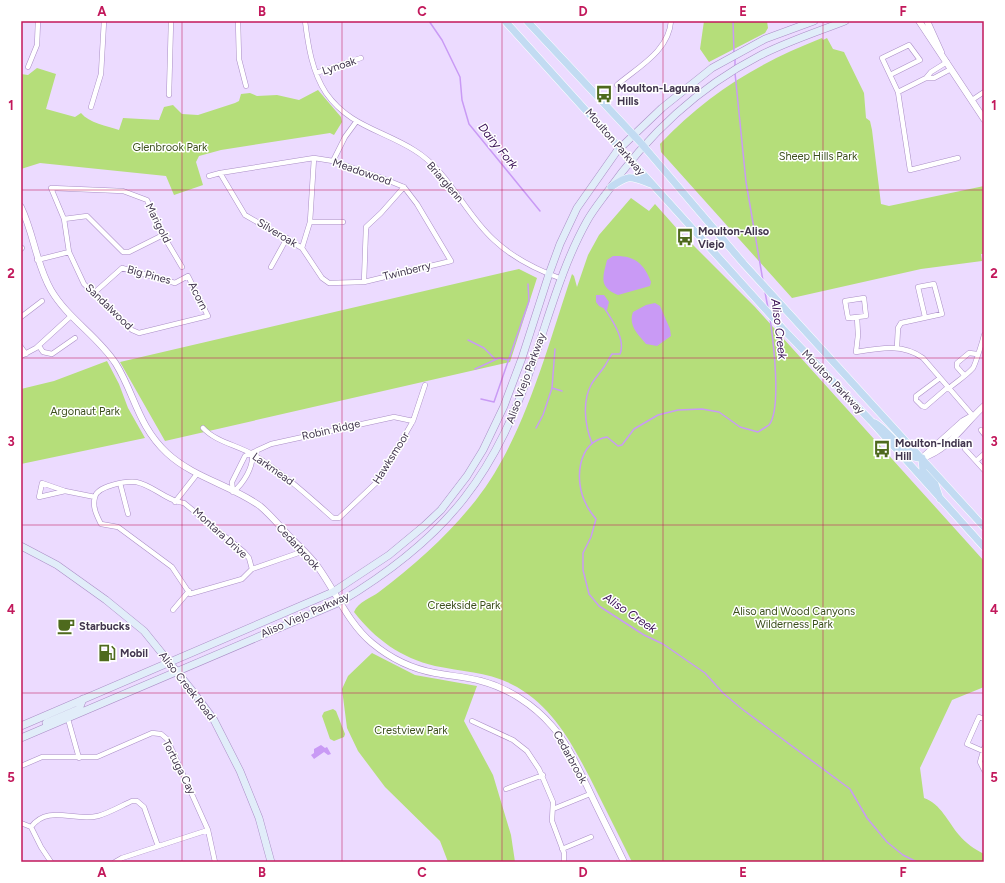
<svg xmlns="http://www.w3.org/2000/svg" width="1005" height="883" viewBox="0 0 1005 883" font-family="Figtree,sans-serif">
	<rect width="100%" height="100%" fill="#ecdbff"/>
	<path fill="#b5de7a" d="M704,21h63l1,7 -3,5 -56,29 -9,-13z
		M822,38l1,2 4,-2 6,11 11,3 20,41 2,25 4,3 2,9 9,74 8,2 95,-20v68h-3l1,7 -61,8 -129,29 -131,-146 -1,-8c47,-50 98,-81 162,-106z
		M37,68l19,6 -10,35 29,8 6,-4c8,10 26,13 38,17l4,-12 36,2 5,-13 9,-2 9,9 16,1 37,-12 4,-2 2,-7 9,-1 7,3 20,-1 22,5 19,-10 23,27 1,5 -8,13 -4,-2 -109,17 -22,6 -3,6 7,23 -29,10 -8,-19 -126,-13 -19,6v-95l7,1z
		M631,198l18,13 6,-7 24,27 76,76 229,254v126l-32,13 -32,68 4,30c17,6 24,24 35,37 7,8 15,14 25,19v8h-352c-14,-28 -28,-56 -42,-84 -19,-36 -36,-69 -73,-91 -26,-15 -53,-15 -82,-21 -34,-8 -60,-27 -81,-54 4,-10 17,-14 25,-20 36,-27 69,-57 97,-92 48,-61 71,-152 96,-226l2,2 3,11 11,-32 11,-20z
		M519,269l18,9 -27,84 -345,79 -45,-79z
		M107,361l12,23 9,24 17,30 -124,26v-75l33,-8z
		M372,653l43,22 62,11 -13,35 29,54 18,60 4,27h-67l-8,-21 -55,-54 -27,-36 -11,-23 -5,-39 6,-13z
		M333,709l3,2 9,23 -1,3 -10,4 -4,-2 -8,-23 2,-4z"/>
	<path fill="#c99af5" d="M613,256c21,-1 31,7 38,26l-1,4 -32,9c-20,-8 -15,-18 -11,-35z
		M596,295h8l5,7 -2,8 -8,-4 -3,-4z
		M655,303l5,3 10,23 1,7 -14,10 -11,-2c-8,-10 -18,-18 -13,-32l13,-7z
		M321,745l4,3 2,-1 4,7 -3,1 -4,-3 -10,7 -3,-4 3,-2v-4z"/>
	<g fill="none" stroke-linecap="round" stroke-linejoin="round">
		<path stroke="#c99af5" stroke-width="1.5" d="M429,21l13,19 18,37 2,23 7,24 71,87
			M733,21l1,32
			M735,59v8
			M735,73l11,109 17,99
			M765,292l3,16
			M770,318c3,21 12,91 -1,107 -3,2 -8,5 -11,7l-18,-5 -21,-15 -17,-3 -24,1 -20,5 -24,14 -12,16 -4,1 -11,-9c-30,5 -33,44 -21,67 2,5 6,10 10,15l-5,18 -8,16v17l6,24 10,12 45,29 19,9 42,29 18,20 19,16 108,80 17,29 20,24 16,13 14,7
			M468,340l16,8 11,11
			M475,369l24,-11 9,2
			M552,388l3,-39
			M481,399l13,3 35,-101 -1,-17
			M536,428l7,-13 9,-27 10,3
			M592,443c-7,-17 -10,-41 -1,-58 3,-6 9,-12 13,-18 3,-4 5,-9 8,-13h8c6,-14 -8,-34 -15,-45"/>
		<g stroke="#aa8ec6" stroke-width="5.5">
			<path id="minor" d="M238,21l1,38 7,27
				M305,21c3,24 7,51 21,72 23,33 56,37 88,57 35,21 50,63 80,90 19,18 43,30 68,39
				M28,67l9,-22 1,-24
				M316,73l45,-15
				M890,75l30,-15 -11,-15 -27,13 16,34 12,78 48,-12
				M926,78l5,-6 16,-10
				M617,85c21,-18 52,-34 54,-64
				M898,92l28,-14h8l17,-9
				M169,95l2,-74
				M972,100l12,-8
				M91,107l10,-33 3,-53
				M333,161l12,-24 11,-15
				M209,176l11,-3 94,-15 19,3 49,17 22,9 13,17 34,57 -87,21 -35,1 -7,-5 -20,-30 -57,-33 -25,-42
				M64,219l23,-3 36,36h6l34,-17
				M310,222h33
				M302,248l8,-26 4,-64
				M21,249l1,-1
				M37,260l32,-8
				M271,267l16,-29
				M364,282l2,-55 15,-14 23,-26
				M94,293l28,-25 53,15 13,-7 20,40 -69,17 -7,-3 -48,-46 -15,-32 -5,-33 -13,-31 72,3 24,9 16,35 19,32
				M21,317l21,-16
				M857,317l-9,1 -3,-17 19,-3 2,18 -9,1 1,18 -2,17c23,-4 47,-9 67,6l50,58
				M39,346l4,6 9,2 23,-16
				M21,347l5,7
				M897,347l1,-19 3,-5 41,-9 -8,-30 -16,3 7,30
				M21,356l15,-8 35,-32
				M964,375l-7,-8v-4l12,-10 8,1
				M940,378l-24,18v4l6,6 3,1 22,-19
				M948,389c8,-7 18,-13 25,-21 2,-3 10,-28 11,-33
				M203,428c13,14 34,17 51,27 29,18 53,40 79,63h6l40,-38 34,-59 12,-36
				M981,430l3,4
				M965,449l19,21
				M976,461l8,-7
				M120,483l8,31
				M65,491l-26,6 3,-14 23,8 30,6
				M233,492l-1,-10 13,-26 26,-12 123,-27 19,4
				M233,492c10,-8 21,-25 19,-38
				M175,502l22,-28
				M252,569l-3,-11 -5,-6 -60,-49c-18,-2 -31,-18 -48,-21 -10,-1 -39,4 -41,15 -3,10 2,19 6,27l17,3 54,40 18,27 52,-15 10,-10 52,-18
				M173,610l16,-19
				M68,719l11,39
				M472,721l41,19 14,11 12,18 14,33 -1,19 12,32v9
				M984,748l-4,14 4,8
				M983,751l-16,-7 12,-27 5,2
				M21,766l21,-9h55l55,-24 9,1 6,5 41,91 7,32
				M506,789l37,-14
				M553,809l37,-15
				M21,823l10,4 10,20 10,15
				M31,827c17,-23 43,-5 67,-11 11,-3 23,-10 34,-15h5l7,6 14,39
				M562,849l29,-12
				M115,862l7,-4 86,-28"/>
		</g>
		<g stroke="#aa8ec6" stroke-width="7">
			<path id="tertiary" d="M919,21l65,98
				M927,21l14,31
				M21,207c13,27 15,57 30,83 17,29 47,46 65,74 19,31 22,62 51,89 27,25 64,32 93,53 12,10 22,23 33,34 8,8 18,17 25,27 18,25 30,56 54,76 18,15 41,26 63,30 16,3 31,4 46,8 27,7 53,24 71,45 15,17 25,40 35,60 12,26 25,51 37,76
				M923,457l40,-36 9,-5
				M922,458c27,-8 42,-34 62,-52"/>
		</g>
		<g stroke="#aa8ec6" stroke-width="8">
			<path id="secondary" d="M21,546l36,19 49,35 38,31 50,62 20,27 26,51 19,47 12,44
				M46,723l33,-14 4,-10
				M21,726l312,-134 56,-37 35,-29 17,-16 26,-34 16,-26 21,-44 18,-48 27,-84 11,-30 17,-36 40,-57 45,-43 50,-40 53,-29 49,-18
				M21,738l319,-136c109,-65 157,-129 196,-249 15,-44 28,-91 51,-132 5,-9 12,-18 18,-26 40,-57 92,-107 154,-139 27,-14 58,-24 86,-35"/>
		</g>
		<g stroke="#fff" stroke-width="8">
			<path id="primary" d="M505,21l279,309 87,91 113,126
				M527,21l113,121 104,122 240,263
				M611,187c19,-13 19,-11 40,-3
				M875,423c15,8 30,37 47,35l1,13 12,13 5,15"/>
		</g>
		<use href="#minor" stroke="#fff" stroke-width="4.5"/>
		<use href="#tertiary" stroke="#fff" stroke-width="6"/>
		<use href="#secondary" stroke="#e1edf9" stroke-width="7"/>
		<use href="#primary" stroke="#c2dbf2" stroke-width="7"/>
	</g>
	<path fill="none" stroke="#c2185b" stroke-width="1" stroke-opacity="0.55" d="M182,21v841M342,21v841M502,21v841M663,21v841M823,21v841M21,190h963M21,358h963M21,525h963M21,693h963"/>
	<defs>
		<g id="bus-bare" transform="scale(1.38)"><path d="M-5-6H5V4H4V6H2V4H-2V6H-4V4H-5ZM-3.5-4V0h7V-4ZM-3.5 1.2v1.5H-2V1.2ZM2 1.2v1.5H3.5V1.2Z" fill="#4e6a1d" stroke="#fff" stroke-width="2.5" paint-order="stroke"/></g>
		<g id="cafe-bare" transform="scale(1.38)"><path d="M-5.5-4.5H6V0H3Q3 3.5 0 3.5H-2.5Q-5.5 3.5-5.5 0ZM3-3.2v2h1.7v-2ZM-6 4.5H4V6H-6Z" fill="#4e6a1d" stroke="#fff" stroke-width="2.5" paint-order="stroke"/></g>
		<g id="fuel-bare" transform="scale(1.38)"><path d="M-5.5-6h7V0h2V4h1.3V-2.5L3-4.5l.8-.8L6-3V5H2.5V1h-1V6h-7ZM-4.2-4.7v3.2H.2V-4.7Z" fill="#4e6a1d" stroke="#fff" stroke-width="2.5" paint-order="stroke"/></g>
	</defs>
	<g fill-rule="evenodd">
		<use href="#bus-bare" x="604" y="94"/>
		<use href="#bus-bare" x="685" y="237"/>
		<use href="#bus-bare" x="882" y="449"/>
		<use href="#cafe-bare" x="66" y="626"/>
		<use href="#fuel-bare" x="107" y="653"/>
	</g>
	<g text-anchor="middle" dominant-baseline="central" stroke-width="3" stroke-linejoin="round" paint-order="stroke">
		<g font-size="11" fill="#42364e" stroke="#fff">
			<text transform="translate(339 66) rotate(-18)">Lynoak</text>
			<text transform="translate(615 142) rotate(49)">Moulton Parkway</text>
			<text transform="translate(362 172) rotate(19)">Meadowood</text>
			<text transform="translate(445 182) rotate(49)">Briarglenn</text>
			<text transform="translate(158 223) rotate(63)">Marigold</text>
			<text transform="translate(277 233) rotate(31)">Silveroak</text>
			<text transform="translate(407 271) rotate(-14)">Twinberry</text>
			<text transform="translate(149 275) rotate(15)">Big Pines</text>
			<text transform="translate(198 296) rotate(64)">Acorn</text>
			<text transform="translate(109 307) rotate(44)">Sandalwood</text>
			<text transform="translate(526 378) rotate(-70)">Aliso Viejo Parkway</text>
			<text transform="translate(833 382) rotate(46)">Moulton Parkway</text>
			<text transform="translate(331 430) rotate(-13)">Robin Ridge</text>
			<text transform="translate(391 458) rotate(-58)">Hawksmoor</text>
			<text transform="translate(273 469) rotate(35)">Larkmead</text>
			<text transform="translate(220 533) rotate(42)">Montara Drive</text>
			<text transform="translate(298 547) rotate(47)">Cedarbrook</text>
			<text transform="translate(305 615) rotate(-24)">Aliso Viejo Parkway</text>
			<text transform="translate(187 686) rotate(52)">Aliso Creek Road</text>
			<text transform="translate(570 757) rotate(61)">Cedarbrook</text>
			<text transform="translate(179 767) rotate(63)">Tortuga Cay</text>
		</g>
		<g font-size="11" font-weight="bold" fill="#42364e" stroke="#fff" text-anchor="start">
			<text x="617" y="88">Moulton-Laguna<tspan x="617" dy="13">Hills</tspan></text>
			<text x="698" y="231">Moulton-Aliso<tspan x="698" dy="13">Viejo</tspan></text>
			<text x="895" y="443">Moulton-Indian<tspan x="895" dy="13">Hill</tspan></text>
			<text x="79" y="626">Starbucks</text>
			<text x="120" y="653">Mobil</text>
		</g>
		<g font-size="11" fill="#3c4f1c" stroke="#fff">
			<text x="170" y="147">Glenbrook Park</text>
			<text x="818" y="156">Sheep Hills Park</text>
			<text x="85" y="411">Argonaut Park</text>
			<text x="464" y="605">Creekside Park</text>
			<text x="794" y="611">Aliso and Wood Canyons<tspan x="794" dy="13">Wilderness Park</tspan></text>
			<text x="411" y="730">Crestview Park</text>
		</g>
		<g font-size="12" font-style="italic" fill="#3a1056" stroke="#fff">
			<text transform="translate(498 146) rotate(51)">Dairy Fork</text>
			<text transform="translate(779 329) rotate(83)">Aliso Creek</text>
			<text transform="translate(630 613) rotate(34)">Aliso Creek</text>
		</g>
	</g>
	<rect width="1005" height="883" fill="none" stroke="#ffffff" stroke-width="44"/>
	<rect x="22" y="22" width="961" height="839" fill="none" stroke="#c2185b" stroke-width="1.5"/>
	<g font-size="13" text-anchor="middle" font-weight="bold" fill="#c2185b">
		<text x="102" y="16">A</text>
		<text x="262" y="16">B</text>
		<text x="422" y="16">C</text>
		<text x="583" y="16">D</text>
		<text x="743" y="16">E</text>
		<text x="903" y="16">F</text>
		<text x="11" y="110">1</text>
		<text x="994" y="110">1</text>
		<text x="11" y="278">2</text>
		<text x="994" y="278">2</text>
		<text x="11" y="446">3</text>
		<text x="994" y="446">3</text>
		<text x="11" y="614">4</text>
		<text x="994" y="614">4</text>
		<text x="11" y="782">5</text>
		<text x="994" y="782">5</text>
		<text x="102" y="877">A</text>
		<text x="262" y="877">B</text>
		<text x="422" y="877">C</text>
		<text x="583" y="877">D</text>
		<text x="743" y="877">E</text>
		<text x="903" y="877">F</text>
	</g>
</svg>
